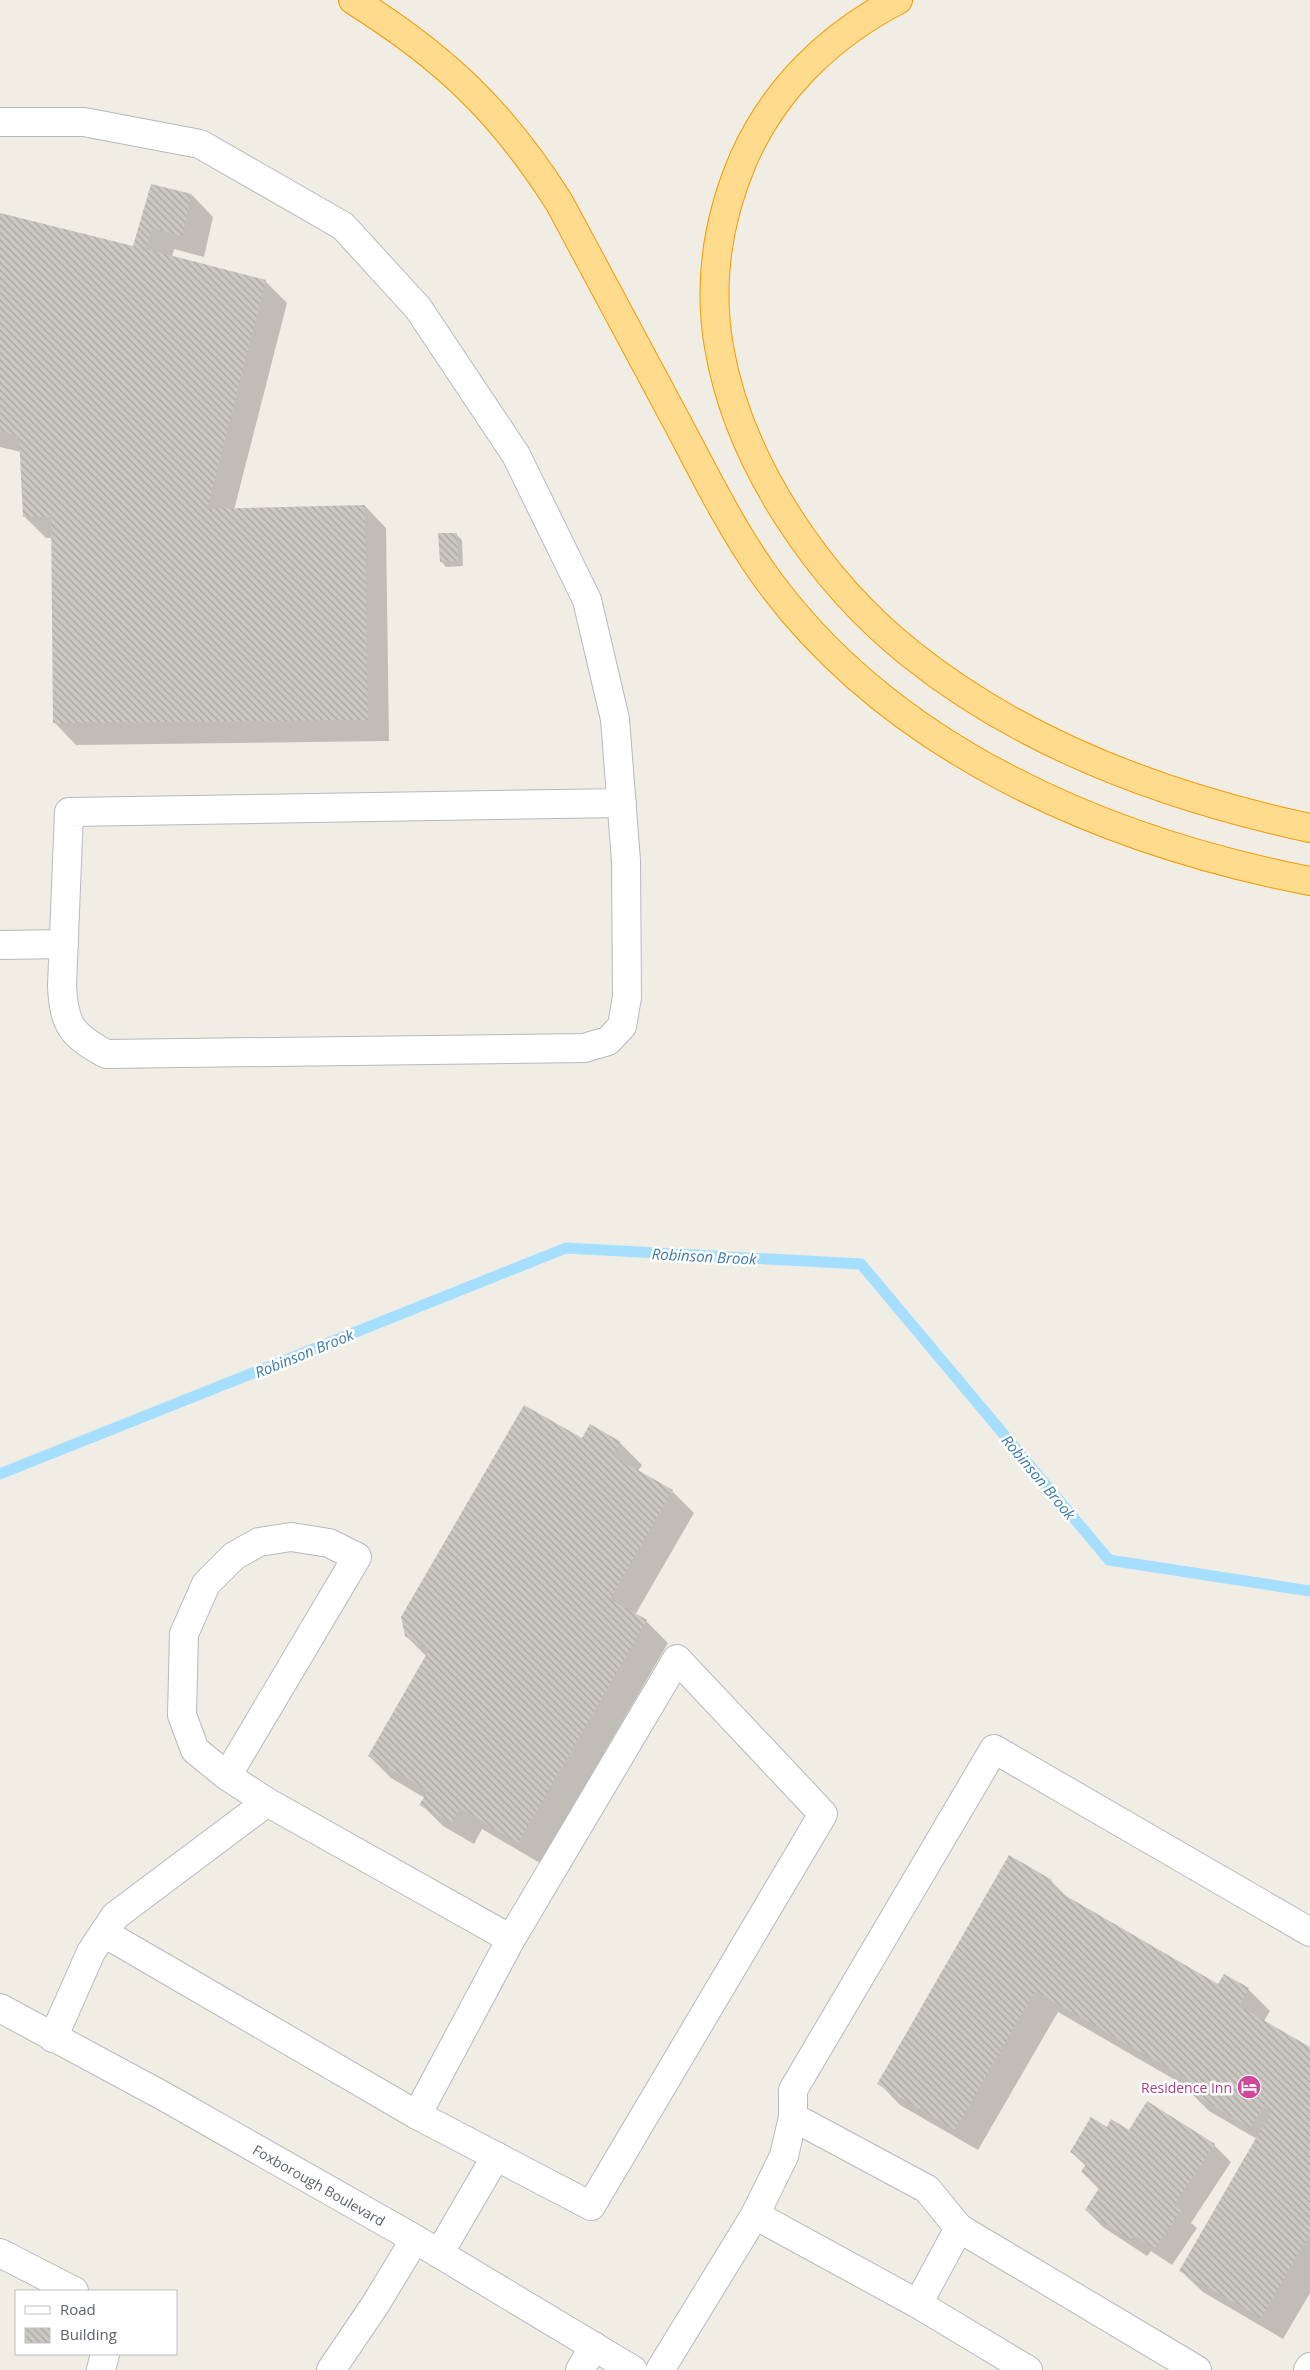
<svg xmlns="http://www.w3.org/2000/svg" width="1310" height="2370" viewBox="0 0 1310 2370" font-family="'Open Sans',sans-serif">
	<defs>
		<pattern id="building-back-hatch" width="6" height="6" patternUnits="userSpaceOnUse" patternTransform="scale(1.25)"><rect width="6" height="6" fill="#cbc8c2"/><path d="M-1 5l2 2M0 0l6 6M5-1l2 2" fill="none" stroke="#a8a6a1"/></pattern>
	</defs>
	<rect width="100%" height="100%" fill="#f0ede5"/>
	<path fill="#0003" d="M152,185l40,10 21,22 -9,40 -30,-8 -2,8 93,24 22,22 -53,207 131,-4 21,22 3,213 -313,4 -21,-22 -3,-185h-6l-22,-22 -3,-64 -21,-5v-233l134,34z
		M456,534l6,6 1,26 -17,1 -5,-6z
		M582,1440l38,3 22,22 -4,6 34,20 22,22 -59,102 11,6 22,22 -128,220 -58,-34 -8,15 -31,-18 -22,-22 4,-6 -34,-20 -22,-22 58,-99 -21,-21z
		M1051,1881l18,18 149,87 30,3 22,22 -6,10 46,27v245l-27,46 -80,-47 -22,-21 76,-132 -48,-28 -21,-21 1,-2 -131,-76 -80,138 -78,-45 -21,-22z
		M1107,2128l107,17 17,17 -40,61 6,5 -25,37 -21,-14 -4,5 -44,-29 -17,-17 13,-21 -17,-17 4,-6 -15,-14z"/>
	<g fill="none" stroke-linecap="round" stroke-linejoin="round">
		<path stroke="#a6deff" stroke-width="11" d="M0,1474l566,-226 295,16 248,296 201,31"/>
	</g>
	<path fill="url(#building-back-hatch)" d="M151,184l41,10 -10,42 -29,-8 -7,21 120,31 -59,229 158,-4 3,215 -315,3 -2,-206h-28l-4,-81 -19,-5v-218l133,33z
		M438,533h19l1,28 -18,1z
		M524,1405l58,33 8,-14 31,18 -8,14 60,34 -63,109 37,21 -129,223 -58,-35 -8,15 -33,-18 9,-14 -60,-35 61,-106 -24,-14 -4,-19z
		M1009,1855l43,25 -3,6 169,98 6,-10 25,14 -10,18 71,41v187l-49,84 -82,-47 92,-159 -8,-5 -12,21 -65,-38 5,-9 -156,-90 -80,139 -78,-46z
		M1147,2101l68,43 -41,61 7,5 -26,39 -21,-14 -4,5 -45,-30 16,-25 -20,-13 6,-10 -17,-10 21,-35 16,10 4,-8 18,11z"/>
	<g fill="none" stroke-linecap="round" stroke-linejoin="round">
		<g stroke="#b6b9bd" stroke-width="30">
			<g id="minor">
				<path d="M0,122h84l116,22 143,82 75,82 98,147 71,145 28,119 11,142 1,136 -5,29 -14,15 -24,7 -478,6c-34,-19 -42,-28 -44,-68l7,-174 553,-9"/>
				<path d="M0,945l64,-1"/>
				<path d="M677,1659l146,155 -232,392 -174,-91 94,-176z"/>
				<path d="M227,1776l130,-219 -28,-14 -38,-6 -32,5 -25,14 -28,28 -22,50 -2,81 13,35 32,26 40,26 244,137"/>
				<path d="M104,1933l313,182"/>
				<path id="s1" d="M0,2008l165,89 250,142 218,131"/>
				<path d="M53,2038l38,-86 24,-36 152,-114"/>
				<path d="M793,2117l134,72 32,39 238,142"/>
				<path d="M755,2215l163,89 110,66"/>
				<path d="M0,2253l74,38"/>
				<path d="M439,2254l57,-98"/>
				<path d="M918,2304l41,-76"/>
				<path d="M101,2370l4,-16"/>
				<path d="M331,2370l44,-65 40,-66"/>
				<path d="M580,2370l14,-24"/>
				<path d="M660,2370l95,-155 29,-59 9,-39v-27l201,-341 316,183"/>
				<path d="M1308,2370l2,-3"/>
			</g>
		</g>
		<g stroke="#f59900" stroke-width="30">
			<path id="highway" d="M353,0c91,57 148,111 206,202 39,74 79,148 119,222 27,51 52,102 85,149 125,176 341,268 547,308
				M898,0c-68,35 -124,89 -155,160 -25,59 -35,123 -24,187 20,117 101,235 193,308 113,90 258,143 398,173"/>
		</g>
		<use href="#minor" stroke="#fff" stroke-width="28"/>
		<use href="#highway" stroke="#ffdb8d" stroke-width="28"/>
	</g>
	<defs>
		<g id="hotel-disc" transform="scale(1.25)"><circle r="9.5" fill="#d1479c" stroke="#fff"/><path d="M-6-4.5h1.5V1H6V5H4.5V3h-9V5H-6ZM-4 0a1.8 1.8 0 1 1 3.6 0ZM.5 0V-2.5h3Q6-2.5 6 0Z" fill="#fff"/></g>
	</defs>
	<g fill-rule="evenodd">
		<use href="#hotel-disc" x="1249" y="2087"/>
	</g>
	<g text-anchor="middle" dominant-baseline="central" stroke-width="5" stroke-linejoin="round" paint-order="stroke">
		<g font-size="14" fill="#b23c85" stroke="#fff" text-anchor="end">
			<text x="1232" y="2087">Residence Inn</text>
		</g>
		<g font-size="14" fill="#5d6267" stroke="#fff">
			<text stroke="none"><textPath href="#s1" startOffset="365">Foxborough Boulevard</textPath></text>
		</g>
		<g font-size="15" font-style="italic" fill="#3a7aaf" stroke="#fff">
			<text transform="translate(704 1256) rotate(3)">Robinson Brook</text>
			<text transform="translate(304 1353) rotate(-22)">Robinson Brook</text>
			<text transform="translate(1039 1477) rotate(50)">Robinson Brook</text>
		</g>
	</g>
	<rect x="15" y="2290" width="162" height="65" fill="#ffffff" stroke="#bec0c2"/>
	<rect x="25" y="2306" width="25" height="8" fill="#ffffff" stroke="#bec0c2"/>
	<text x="60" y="2315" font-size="15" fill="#5d6267">Road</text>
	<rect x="25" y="2328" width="25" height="15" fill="url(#building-back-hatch)" stroke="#bec0c2"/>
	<text x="60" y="2340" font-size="15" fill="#5d6267">Building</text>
</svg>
